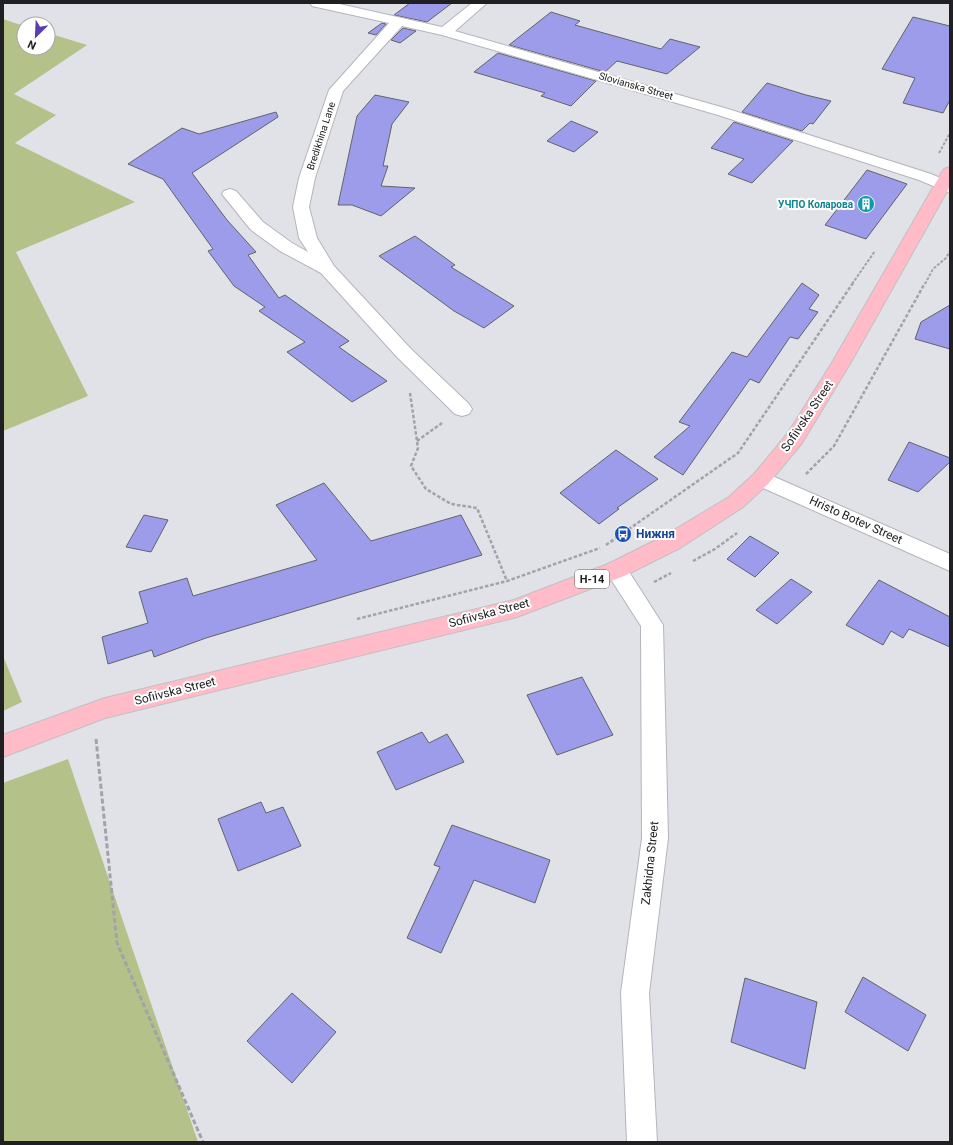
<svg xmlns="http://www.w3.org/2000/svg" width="953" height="1145" viewBox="0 0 953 1145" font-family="Roboto,sans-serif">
	<rect width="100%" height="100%" fill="#e1e1e8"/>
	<path fill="#b4c28a" d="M3,19l21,7v22h24v-15l39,12 -73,49 42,21 -41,28 120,59 -119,50 72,144 -85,35z
		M3,656l19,46 -19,9z
		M68,759l130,383h-195v-359z"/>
	<path fill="#9d9ceb" stroke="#626369" d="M410,3h42l-25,19 -33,-7z
		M551,12l29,9 -5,4 86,24 9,-10 30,8 -33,27 -50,-13 -12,11 -96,-27z
		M913,17l37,9v74l-7,13 -40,-10 12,-25 -33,-9z
		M382,23l4,1 -10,11 -8,-2z
		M403,28l13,3 -16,12 -9,-3z
		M498,53l98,28 -25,25 -30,-10 4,-3 -71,-21z
		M767,83l39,12 25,6 -18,23 -3,-1 -8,8 -60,-19z
		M375,95l34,7 -17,22 -9,42h5l-7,20 34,2 -34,28 -29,-11h-14l19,-89z
		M276,112l2,5 -86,56 35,47 29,32 -8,3 31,43 6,-3 64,46 -10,6 48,34 -35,21 -65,-50 18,-10 -46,-31 6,-4 -31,-21 -26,-35 5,-2 -50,-70 -35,-15 54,-36 17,6z
		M571,121l27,11 -24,20 -27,-11z
		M734,122l59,19 -41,42 -24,-9 16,-15 -33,-11z
		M867,170l40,14 -41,55 -41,-14z
		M415,236l40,29 -4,2 63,39 -30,22 -30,-17 -75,-55z
		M802,283l17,12 -10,14 9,3 -20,27 -8,-2 -31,46 -9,-4 -67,96 -29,-18 36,-31 -11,-4 53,-70 15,5z
		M950,305v44l-35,-10 6,-17z
		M909,442l41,16v4l-32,30 -30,-12z
		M616,450l42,29 -41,29 2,1 -20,15 -39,-31z
		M324,483l47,58 90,-26 21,40 -276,83 -52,19 -2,-7 -44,14 -6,-27 46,-14 -9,-31 48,-14 6,18 124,-36 -41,-55z
		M144,515l24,5 -17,32 -25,-5z
		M750,536l29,17 -24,24 -28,-18z
		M791,579l21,13 -35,32 -21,-14z
		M879,580l71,37v30l-41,-18 -6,9 -12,-7 -8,14 -37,-20z
		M582,677l31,58 -56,20 -30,-60z
		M422,732l7,11 18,-9 17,28 -68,28 -19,-38z
		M261,802l5,11 17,-6 18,39 -63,25 -20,-52z
		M452,825l98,35 -15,43 -61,-23 -33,73 -34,-15 33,-71 -6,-2z
		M863,977l63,38 -18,36 -63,-39z
		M745,978l72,24 -12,67 -74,-27z
		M292,993l44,39 -44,51 -45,-42z"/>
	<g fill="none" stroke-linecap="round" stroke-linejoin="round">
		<g stroke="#b4b5bc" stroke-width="2">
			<path id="minor" d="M310,3h25l107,24 30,-24h15l-32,28 273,78 203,65 19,8v11l-31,-13 -201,-65 -276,-80 -40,-9 -59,65 -28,87 -6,29 8,31 17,28 77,83 58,55 3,5 -3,5 -7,2 -7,-2 -58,-57 -76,-84 -41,-22 -29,-21 -29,-36 2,-3 6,-2 6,2 27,31 29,21 16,9 -9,-14 -6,-31 6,-29 30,-88 60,-67 -77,-17z
				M761,471l189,83v17l-196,-87 -3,-5 3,-5z
				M616,561l8,3 39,61 5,213 -19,155 8,149h-30l-6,-149 21,-155 -1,-212 -36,-56 3,-6z"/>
		</g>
		<g stroke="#c1c1c1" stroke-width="2">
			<path id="major" d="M950,167v19l-99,176 -49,81 -34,41 -25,23 -63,41 -56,28 -107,41 -412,101 -102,39v-22l102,-37 409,-98 94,-36 56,-28 65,-39 25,-23 34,-41 45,-72 109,-189 2,-3z"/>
		</g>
		<path stroke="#a2a2a8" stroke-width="2" stroke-dasharray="3 1.5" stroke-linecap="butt" d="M939,153l11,-20
			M852,284l23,-33
			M925,284l8,-15 13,-11 4,-7"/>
		<path stroke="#a2a2a8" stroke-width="2.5" stroke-dasharray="3.5 2" stroke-linecap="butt" d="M410,393l8,55 -7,18 15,23 25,15 26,4 30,73
			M417,441l25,-18
			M806,474l28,-28 91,-163
			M606,545l132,-92 115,-170
			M693,561l22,-12 22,-16
			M654,582l17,-9
			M357,619l150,-38 93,-33"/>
		<path stroke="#a2a2a8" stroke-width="3" stroke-dasharray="5 2.5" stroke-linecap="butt" d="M96,739l21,204 86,199"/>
		<use href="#minor" fill="#fff" fill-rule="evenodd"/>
		<use href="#major" fill="#ffbbc7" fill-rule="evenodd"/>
	</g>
	<defs>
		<g id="building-disc" transform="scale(0.9)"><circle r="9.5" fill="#0f9aa8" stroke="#fff"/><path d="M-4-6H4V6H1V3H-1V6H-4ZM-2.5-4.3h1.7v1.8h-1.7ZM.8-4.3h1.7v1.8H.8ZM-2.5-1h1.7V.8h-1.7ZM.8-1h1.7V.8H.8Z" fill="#fff"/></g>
		<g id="bus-disc" transform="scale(0.9)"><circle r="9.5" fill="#1a4fb4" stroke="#fff"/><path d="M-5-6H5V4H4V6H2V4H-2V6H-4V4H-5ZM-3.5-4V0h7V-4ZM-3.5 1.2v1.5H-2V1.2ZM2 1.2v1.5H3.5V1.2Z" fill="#fff"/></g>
	</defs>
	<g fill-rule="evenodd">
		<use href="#building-disc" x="866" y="204"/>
		<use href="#bus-disc" x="623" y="534"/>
	</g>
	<g text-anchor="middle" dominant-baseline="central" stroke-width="4" stroke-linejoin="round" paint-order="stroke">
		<g font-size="10" fill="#202022" stroke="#fff">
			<text transform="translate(636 86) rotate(16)">Slovianska Street</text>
			<text transform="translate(321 136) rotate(-72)">Bredikhina Lane</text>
		</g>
		<g font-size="10" font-weight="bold" fill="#0d838f" stroke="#fff" text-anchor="end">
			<text x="853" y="204">УЧПО Коларова</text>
		</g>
		<rect fill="#fff" stroke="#636364" stroke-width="1" x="575" y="570" width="34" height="18" rx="3"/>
		<g font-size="11" font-weight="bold" fill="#202022">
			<text x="592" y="579">Н-14</text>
		</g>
		<g font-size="12" fill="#202022" stroke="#fff">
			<text transform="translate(807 416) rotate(-56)">Sofiivska Street</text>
			<text transform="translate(856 520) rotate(24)">Hristo Botev Street</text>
			<text transform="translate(489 613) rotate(-15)">Sofiivska Street</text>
			<text transform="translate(175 691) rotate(-14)">Sofiivska Street</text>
			<text transform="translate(650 863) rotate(-84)">Zakhidna Street</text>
		</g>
		<g font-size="12" font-weight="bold" fill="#164399" stroke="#fff" text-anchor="start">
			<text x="636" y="534">Нижня</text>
		</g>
	</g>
	<rect width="953" height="1145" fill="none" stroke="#202022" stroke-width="8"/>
	<g transform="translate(36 36) rotate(204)"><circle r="19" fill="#ffffff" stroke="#a6a6a7"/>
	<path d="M0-3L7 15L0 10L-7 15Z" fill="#5a3cb5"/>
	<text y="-6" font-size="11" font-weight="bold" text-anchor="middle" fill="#202022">N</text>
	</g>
</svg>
